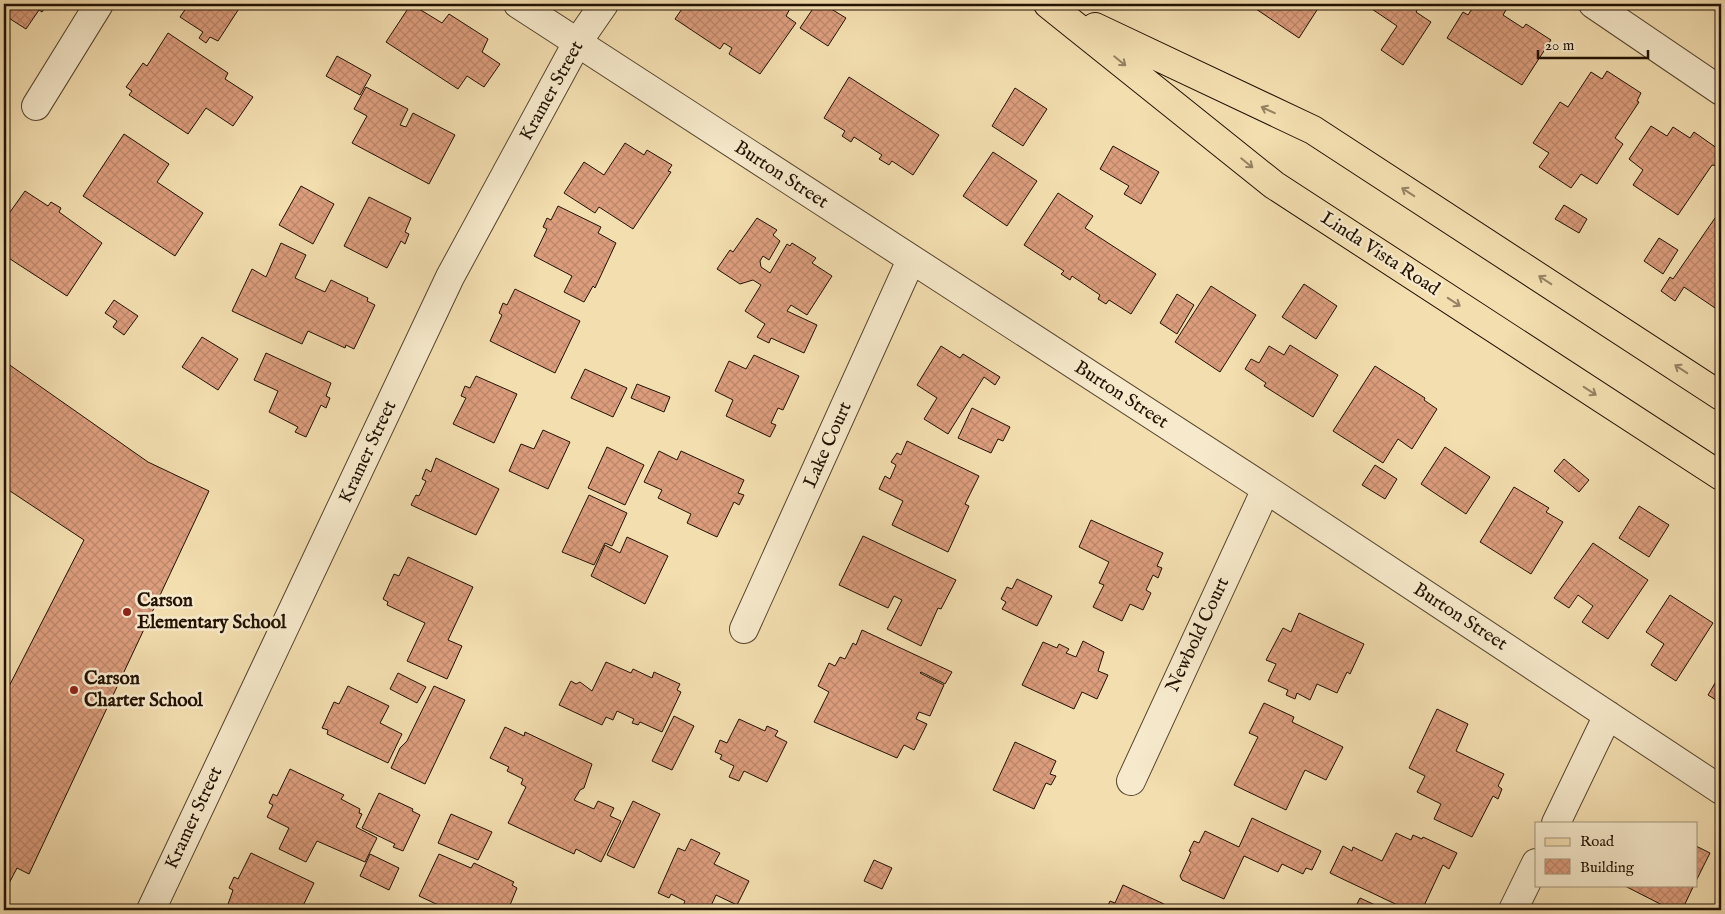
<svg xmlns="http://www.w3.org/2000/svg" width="1725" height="914" viewBox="0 0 1725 914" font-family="'IM FELL English',serif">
	<defs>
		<pattern id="building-cross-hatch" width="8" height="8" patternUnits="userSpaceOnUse" patternTransform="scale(1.25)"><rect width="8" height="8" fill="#dc9d7d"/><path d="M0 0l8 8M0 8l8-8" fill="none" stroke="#bc866a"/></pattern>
	</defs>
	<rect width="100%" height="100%" fill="#f3deb0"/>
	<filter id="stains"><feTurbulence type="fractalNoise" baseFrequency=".004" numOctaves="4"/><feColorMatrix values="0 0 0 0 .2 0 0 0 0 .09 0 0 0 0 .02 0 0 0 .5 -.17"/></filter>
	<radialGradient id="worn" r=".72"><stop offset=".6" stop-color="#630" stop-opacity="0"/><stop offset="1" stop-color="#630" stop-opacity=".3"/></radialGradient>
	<path fill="url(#building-cross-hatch)" stroke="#221202" d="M4,4h43l-5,8 -3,-2 -13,19 -22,-14z
		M189,4h53l-24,37 -8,-4 -4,6 -7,-5 4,-6 -23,-15z
		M411,4l31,19 7,-9 39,25 -6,13 18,12 -16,23 -17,-11 -9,13 -72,-47z
		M682,4h91l-2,3 2,1 3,-4h10l5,3 -5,9 10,7 -36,51 -31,-20 3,-6 -8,-5 -4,6 -45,-30 9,-13z
		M816,4h7l23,14 -18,28 -28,-18z
		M1255,4h52l10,6 -18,28 -46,-31z
		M1371,4h50l-5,8 15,10 -28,43 -22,-15 16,-24 -28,-19z
		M1475,4h21l10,6 -3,5 20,13 3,-4 25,16 -29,45 -75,-47 16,-26 5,3z
		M168,33l60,40 -3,6 28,18 -20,29 -27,-18 -18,26 -59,-39 3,-4 -6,-4 17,-24 4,3z
		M337,56l34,19 -11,20 -34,-19z
		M1607,71l34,22 -4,8 2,1 -24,36 8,6 -26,40 -16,-10 -10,14 -32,-21 10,-14 -16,-10 27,-41 8,5 23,-35 11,7z
		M849,77l90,58 -26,40 -21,-14 -3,4 -10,-6 3,-4 -28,-18 -3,5 -9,-6 3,-5 -21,-13z
		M366,87l42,22 -8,16 6,2 7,-14 42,22 -26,49 -77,-41 15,-27 -13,-7z
		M1015,88l32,21 -24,37 -31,-20z
		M1651,126l16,10 6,-9 17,11 4,-6 27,19v11l-3,4 -6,-1 -34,50 -45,-30 10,-15 -14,-11z
		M124,134l45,30 -12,18 46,31 -28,43 -92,-60z
		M625,143l19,12 3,-5 25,15 -4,6 3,1 -38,57 -34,-22 -4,6 -31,-20 20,-31 20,13z
		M1113,146l46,26 -18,32 -17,-10 5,-8 -29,-17z
		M993,152l44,29 -30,45 -44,-30z
		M301,186l33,18 -21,40 -34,-19z
		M25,191l23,15 3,-4 10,6 -2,4 43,31 -35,53 -63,-41v-37l1,1z
		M1058,193l35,23 -8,12 71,46 -25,40 -22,-14 -3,4 -8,-5 2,-4 -28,-19 -2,4 -9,-6 3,-3 -40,-26z
		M369,197l42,21 -6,14 4,2 -4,10 -4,-3 -14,27 -43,-22z
		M1564,205l23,14 -8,14 -24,-14z
		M558,206l43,21 -3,6 18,10 -21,45 -2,-2 -9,16 -20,-10 8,-16 -38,-20 13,-27 -4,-2 4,-9 4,2z
		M757,218l20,12 -4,5 7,6 -11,19 -6,-4 -3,5 1,6 9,6 17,-29 3,2 2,-3 24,15 -4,5 20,13 -25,39 -16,-10 -4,6 30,14 -13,28 -33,-15 -2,5 -12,-6 8,-13 -20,-13 16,-26 -8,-5 -13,4 -23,-15 13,-19 3,2z
		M1715,218l6,5v89l-37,-25 -9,14 -14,-10 9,-14 3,2z
		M1659,238l19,12 -15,24 -19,-13z
		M281,243l25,12 -11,23 30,14 6,-12 37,18 -1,3 8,4 -21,44 -8,-4 -1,3 -37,-17 -6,13 -70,-33 20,-42 14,8z
		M1304,284l33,22 -21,33 -34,-22z
		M1211,286l45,29 -36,57 -45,-30z
		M515,289l65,32 -25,52 -65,-32 12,-26 -3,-2 4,-10 4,2z
		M1177,294l17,11 -17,29 -17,-11z
		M114,300l24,16 -14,19 -11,-8 4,-6 -12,-8z
		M202,337l36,22 -20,31 -36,-23z
		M1290,345l48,30 -25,42 -49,-31 2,-3 -21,-14 6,-10 8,4 10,-17 15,9z
		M941,346l19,12 3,-4 37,23 -5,8 -11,-8 -36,57 -24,-15 13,-21 -20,-13z
		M266,353l65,30 -5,13 4,2 -4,10 -5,-3 -15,32 -11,-5 3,-5 -29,-15 9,-21 -24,-11z
		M754,355l45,21 -16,34 -5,-2 -7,15 5,2 -6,12 -44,-21 7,-16 -18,-9 14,-30 17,8z
		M4,361l144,101 61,29 -180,383 -12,-6 -13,25v-197l80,-156 -80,-53z
		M1375,366l50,32 -1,2 13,9 -25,40 -14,-10 -15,24 -50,-32z
		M585,369l42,19 -14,29 -42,-19z
		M476,376l41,18 -23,49 -41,-19 13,-26 -5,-2 4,-10 5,2z
		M637,384l33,13 -6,15 -33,-14z
		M972,408l38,19 -7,14 -5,-2 -7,14 -33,-15z
		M543,430l27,12 -22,47 -39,-18 12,-27 13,5z
		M907,441l72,35 -14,28 4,2 -21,46 -56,-27 11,-24 -24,-12 6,-13 5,3 6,-14 -5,-3 6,-9 4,2z
		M607,447l37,18 -19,40 -37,-17z
		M1445,447l45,30 -24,37 -45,-30z
		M659,451l18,9 4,-9 63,29 -6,13 6,2 -5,10 -5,-3 -17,35 -30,-14 4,-9 -33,-16 4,-8 -18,-8z
		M436,458l63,31 -23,46 -65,-30 5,-10 3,1 7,-15 -4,-2 4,-10 5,3z
		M1564,459l25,21 -10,12 -25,-21z
		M1375,465l22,14 -12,20 -23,-14z
		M1514,487l35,21 -3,4 17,10 -32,52 -51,-32z
		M589,495l38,18 -15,33 -7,-3 -11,22 -32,-13z
		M1639,506l30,19 -20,32 -30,-19z
		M1091,520l72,33 -6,13 5,2 -4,10 -5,-3 -7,15 5,3 -8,17 -13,-6 -8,17 -29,-14 11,-22 -5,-2 10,-21 -30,-15z
		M863,536l93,44 -15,29 -3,-1 -17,38 -34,-17 15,-29 -8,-4 -6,12 -49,-23z
		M627,537l41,19 -23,48 -54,-28 14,-31 15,8z
		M1593,543l55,37 -40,59 -26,-17 11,-16 -15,-11 -9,13 -15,-10z
		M408,557l65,30 -25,53 14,6 -15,33 -40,-18 18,-38 -38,-18 1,-3 -5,-3 11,-25 5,2z
		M1017,579l35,17 -15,30 -35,-17 4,-7 -5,-3 6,-12 5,2z
		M1670,595l43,28 -37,58 -25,-16 13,-21 -18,-12z
		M1299,613l65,31 -14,30 -3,-2 -10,21 -20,-9 -7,16 -13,-7 -2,6 -9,-4 2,-5 -20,-9 8,-17 -10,-4 17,-32 8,4z
		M862,630l90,42 -7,12 -24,-12 -1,1 24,12 -14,31 -11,-4 -3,7 11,5 -13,26 -10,-5 -7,13 -83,-36 15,-30 -11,-6 11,-23 6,3 5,-9 5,2 8,-16 3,2z
		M1083,641l21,11 -6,19 10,4 -11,24 -15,-7 -8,17 -52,-24 21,-43 14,6 2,-4 10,5 -3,4 10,4z
		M606,662l25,11 2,-4 19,9 2,-6 26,12 -3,6 4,2 -19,40 -22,-10 -2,3 -6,-2 2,-4 -17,-8 -4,9 -7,-3 -4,8 -43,-20 12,-24 5,3 4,-2 12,9z
		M398,673l28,14 -9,16 -27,-14z
		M1721,673v30l-13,-8z
		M348,686l41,20 -9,17 22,11 -14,29 -61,-29 1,-4 -6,-2 12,-26 5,2z
		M434,686l31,14 -40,84 -34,-16 9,-20 7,-7z
		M1264,703l30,14 -2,5 51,25 -17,33 -21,-10 -19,40 -52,-25 24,-48 -9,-4z
		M1437,709l31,15 -12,27 48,23 -6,12 4,3 -4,10 -5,-3 -21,41 -38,-18 7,-15 -24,-12 8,-16 -16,-8z
		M674,716l20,10 -22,44 -20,-9z
		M739,719l26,12 2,-5 11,5 -3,5 12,6 -20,40 -23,-11 -5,10 -10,-4 5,-11 -14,-7 2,-4 -7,-3 5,-12 7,3z
		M505,727l19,9 1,-4 67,32 -8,24 -4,2 -6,10 20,9 4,-8 16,7 -4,8 11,5 -20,41 -25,-13 -2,5 -66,-31 18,-36 -5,-3 2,-5 -16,-8 2,-4 -19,-9z
		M1015,742l41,19 -6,13 6,2 -5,9 -5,-2 -12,26 -41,-19z
		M290,769l54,26 -3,4 19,10 -1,4 3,1 -6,13 21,11 -12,24 -48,-21 -11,21 -27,-13 10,-21 -22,-11 6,-12 -4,-2 4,-9 4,2z
		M379,793l34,16 -1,2 8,4 -17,36 -10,-4 2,-3 -33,-16z
		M633,801l27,13 -26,54 -27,-13z
		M451,814l41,18 -14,28 -40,-17z
		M1252,818l69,33 -9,19 -6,-2 -3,6 -21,-10 -4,8 -34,-16 -20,43 -42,-19 -2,-4 11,-24 -2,-1 5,-10 5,2 6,-12 34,16z
		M1396,833l15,7 2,-5 9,4 1,-2 34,16 -8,16 -6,-4 -21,45h-14l-78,-37 13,-27 9,5 1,-4 29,14z
		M691,839l29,14 -6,11 35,17 -12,24 -21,-10 -7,15 -14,-4 -4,4 -8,-4 2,-5 -14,-7 -2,4 -11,-5 20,-45 7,3z
		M1696,846l14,7 -14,28z
		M251,853l63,30 -13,27h-75l7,-20 -4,-2 5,-11 4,2z
		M370,854l29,14 -10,22 -29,-14z
		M439,854l32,14 3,-5 40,19 -2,3 5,3 -9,22h-59l-30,-14z
		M874,860l18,8 -10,21 -18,-8z
		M1123,885l41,19 -2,6h-56l4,-9 5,2z
		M1623,885h71l-12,25h-10z
		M1360,898l26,12h-32z"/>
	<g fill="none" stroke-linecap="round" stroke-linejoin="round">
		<g stroke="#56452e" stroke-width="30">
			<path id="minor" d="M518,4l748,485 455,301
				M1593,4l128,87
				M36,106l63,-102
				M744,629l167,-369
				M1131,781l135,-292
				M1556,823l52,-108
				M1513,910l23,-47"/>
		</g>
		<g stroke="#56452e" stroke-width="30">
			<path id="tertiary" d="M151,910l299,-633 127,-234 27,-39"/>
		</g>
		<g stroke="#221202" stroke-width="30">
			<path id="primary" d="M1048,4l226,181 447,291
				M1095,27l218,103 408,266"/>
		</g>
		<use href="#minor" stroke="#f7eacc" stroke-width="28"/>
		<use href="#tertiary" stroke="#f7eacc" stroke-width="28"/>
		<use href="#primary" stroke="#f3deb0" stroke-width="28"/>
	</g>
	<defs><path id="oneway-shaft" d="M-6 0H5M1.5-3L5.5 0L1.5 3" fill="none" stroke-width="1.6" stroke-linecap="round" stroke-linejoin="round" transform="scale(1.25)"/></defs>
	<g stroke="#958262">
		<use href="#oneway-shaft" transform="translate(1120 61) rotate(39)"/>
		<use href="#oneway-shaft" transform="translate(1268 110) rotate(-155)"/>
		<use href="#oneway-shaft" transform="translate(1247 163) rotate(39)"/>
		<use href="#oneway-shaft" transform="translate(1408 192) rotate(-147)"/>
		<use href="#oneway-shaft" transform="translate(1545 280) rotate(-147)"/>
		<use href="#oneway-shaft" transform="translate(1454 302) rotate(33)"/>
		<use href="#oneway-shaft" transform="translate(1681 369) rotate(-147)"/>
		<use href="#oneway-shaft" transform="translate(1590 391) rotate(33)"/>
	</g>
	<g fill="#8f2418" stroke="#f7eacc" stroke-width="2">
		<circle cx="127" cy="612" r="5"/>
		<circle cx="74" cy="690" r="5"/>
	</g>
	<g text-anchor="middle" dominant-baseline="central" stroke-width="5" stroke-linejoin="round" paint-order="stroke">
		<g font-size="19" fill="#221202" stroke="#f7eacc">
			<text transform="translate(552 91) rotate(-61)">Kramer Street</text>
			<text transform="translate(781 175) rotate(33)">Burton Street</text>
			<text transform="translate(1380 254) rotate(33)">Linda Vista Road</text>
			<text transform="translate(1121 395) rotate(33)">Burton Street</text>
			<text transform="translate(828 445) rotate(-66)">Lake Court</text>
			<text transform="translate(368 452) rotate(-65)">Kramer Street</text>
			<text transform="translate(1460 617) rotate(33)">Burton Street</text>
			<text transform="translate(1198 635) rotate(-65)">Newbold Court</text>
			<text transform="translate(194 818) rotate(-65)">Kramer Street</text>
		</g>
		<g font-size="19" font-weight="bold" fill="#221202" stroke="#f7eacc" text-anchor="start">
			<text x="137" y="601">Carson<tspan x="137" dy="22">Elementary School</tspan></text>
			<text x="84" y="679">Carson<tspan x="84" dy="22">Charter School</tspan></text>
		</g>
	</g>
	<rect width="1725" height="914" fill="none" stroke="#f3deb0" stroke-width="20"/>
	<rect x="5" y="5" width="1715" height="904" fill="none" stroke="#221202" stroke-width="2.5"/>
	<rect x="10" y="10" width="1705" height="894" fill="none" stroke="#221202"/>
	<rect x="1535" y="822" width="162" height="65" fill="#f7eacc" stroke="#a2947b"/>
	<rect x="1545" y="838" width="25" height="8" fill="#f3deb0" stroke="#a2947b"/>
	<text x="1580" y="846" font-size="15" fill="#221202">Road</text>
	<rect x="1545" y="859" width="25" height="15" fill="url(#building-cross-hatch)" stroke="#a2947b"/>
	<text x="1580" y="872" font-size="15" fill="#221202">Building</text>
	<path d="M1538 50v8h110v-8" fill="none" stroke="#221202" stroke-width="2.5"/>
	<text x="1545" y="50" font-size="15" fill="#221202" stroke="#f7eacc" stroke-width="4" paint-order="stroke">20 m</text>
	<rect width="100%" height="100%" filter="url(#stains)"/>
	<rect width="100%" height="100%" fill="url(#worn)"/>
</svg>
